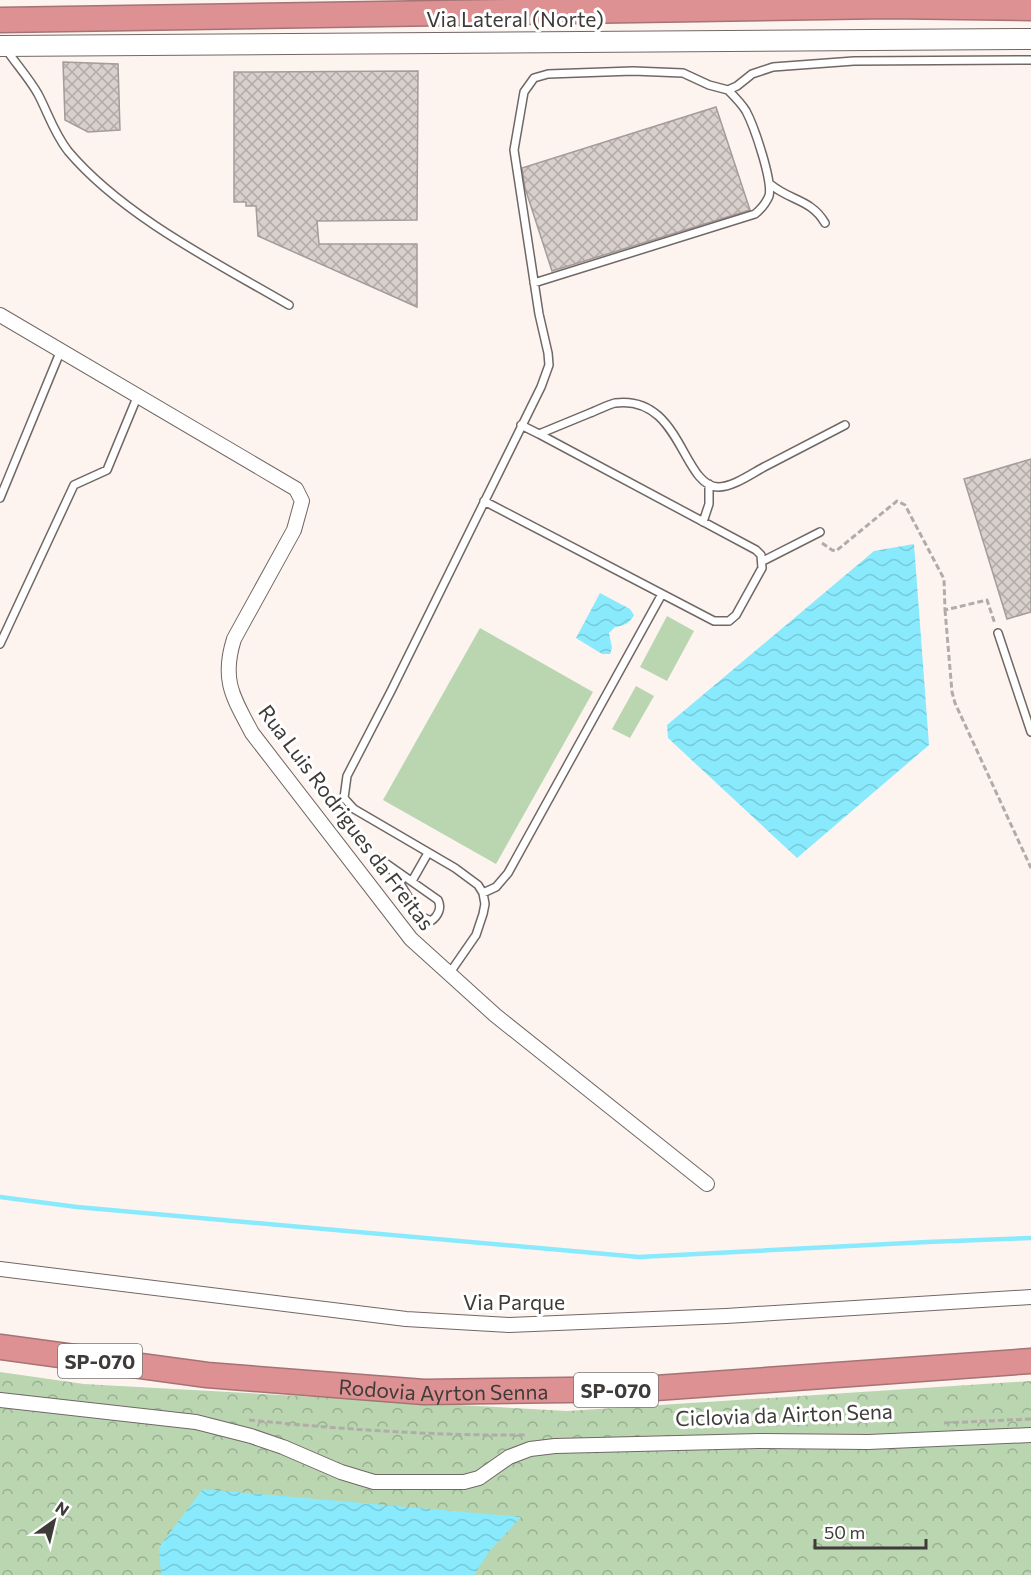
<svg xmlns="http://www.w3.org/2000/svg" width="1031" height="1575" viewBox="0 0 1031 1575" font-family="Commissioner,sans-serif">
	<defs>
		<pattern id="park-crowns" width="20" height="18" patternUnits="userSpaceOnUse" patternTransform="scale(1.5)"><rect width="20" height="18" fill="#bad6b1"/><path d="M2 6a3 3 0 1 1 6 0M12 15a3 3 0 1 1 6 0" fill="none" stroke="#99af91"/></pattern>
		<pattern id="water-waves" width="16" height="10" patternUnits="userSpaceOnUse" patternTransform="scale(1.5)"><rect width="16" height="10" fill="#88eafc"/><path d="M0 5q4-4 8 0t8 0" fill="none" stroke="#76cad9"/></pattern>
		<pattern id="building-cross-hatch" width="8" height="8" patternUnits="userSpaceOnUse" patternTransform="scale(1.5)"><rect width="8" height="8" fill="#d9d0cd"/><path d="M0 0l8 8M0 8l8-8" fill="none" stroke="#b1aaa7"/></pattern>
	</defs>
	<rect width="100%" height="100%" fill="#fdf4f0"/>
	<path fill="url(#park-crowns)" d="M0,1372l84,12 483,27 464,-30v194h-1031z"/>
	<path fill="#bad6b1" d="M667,616l27,15 -27,50 -27,-14z
		M480,628l113,64 -97,172 -113,-64z
		M636,686l18,10 -24,42 -18,-9z"/>
	<path fill="url(#water-waves)" d="M914,544l15,201 -132,113 -129,-120 -1,-13 207,-174z
		M600,593l30,16 4,6c-4,8 -10,11 -19,12l-6,6 3,15 -2,6h-8l-26,-16z
		M203,1489l318,28 -32,35 -15,23h-313l-2,-28z"/>
	<g fill="none" stroke-linecap="round" stroke-linejoin="round">
		<path stroke="#88eafc" stroke-width="4.5" d="M0,1197l77,10 562,50 288,-15 104,-4"/>
	</g>
	<path fill="url(#building-cross-hatch)" stroke="#a49c99" stroke-width="1.5" d="M63,62l55,2 2,66 -32,2 -23,-12z
		M418,71l-1,149 -100,1 2,23h98v63l-159,-71 -2,-30h-10v-4h-12v-130z
		M716,107l34,103 -198,61 -27,-83 -3,-20z
		M1031,459v153l-24,7 -43,-140z"/>
	<g fill="none" stroke-linecap="round" stroke-linejoin="round">
		<g stroke="#706865" stroke-width="10">
			<path id="service" d="M6,49c10,15 23,29 32,45 10,19 16,39 30,57 55,65 147,111 221,154
				M770,184c20,17 41,15 55,39
				M534,283l221,-69c6,-5 11,-11 14,-18 4,-15 -15,-70 -23,-85 -5,-8 -11,-14 -18,-21
				M521,425l18,9c17,-7 34,-14 51,-21 8,-3 17,-8 25,-10 66,-9 67,83 103,84 15,0 33,-13 46,-20 27,-14 54,-28 81,-42
				M0,498l61,-148
				M484,501l230,120h15l7,-6 26,-47 -1,-13 -5,-5 -217,-116
				M703,522l6,-18v-20
				M763,561l57,-29
				M998,633l33,99
				M0,644l74,-159 33,-15 31,-75
				M377,857l61,43c4,8 0,16 -7,21l-11,-5 -30,-49
				M412,881l16,-28
				M483,893l13,-6 12,-14 154,-279
				M449,974l27,-39 7,-21 2,-10 -2,-11 -5,-8 -23,-17 -101,-59 -10,-11 3,-22 44,-85 150,-304 8,-22 -1,-12 -9,-39 -25,-164 10,-58 10,-14 14,-4 85,-3 50,2 26,12 19,5 9,-4 15,-12 21,-7 81,-6 177,-1"/>
		</g>
		<g stroke="#706865" stroke-width="16">
			<path id="minor" d="M0,315l296,174 6,12 -8,29 -60,109c-13,41 -1,58 18,94l159,206 84,76 212,169
				M0,1269l406,50 103,6 217,-9 305,-19
				M0,1400l196,22 55,14 32,11 58,25 33,10h90l15,-4 30,-21 21,-8 25,-3 204,-5 109,1 163,-7"/>
		</g>
		<g stroke="#706865" stroke-width="22">
			<path id="secondary" d="M0,46l1031,-7"/>
		</g>
		<g stroke="#a57373" stroke-width="27">
			<g id="motorway">
				<path d="M0,20l887,-14 144,2"/>
				<path id="s1" d="M0,1347l207,28 217,17 218,-3 389,-28"/>
			</g>
		</g>
		<path stroke="#b2aca8" stroke-width="3" stroke-dasharray="6 3" stroke-linecap="butt" d="M822,543l10,7 4,1 61,-50 8,4 39,74 1,31 42,-10 8,24
			M945,610l7,82 3,11 76,165
			M249,1420c92,9 185,16 277,15
			M944,1423l87,-4"/>
		<use href="#service" stroke="#fff" stroke-width="7"/>
		<use href="#minor" stroke="#fff" stroke-width="14"/>
		<use href="#secondary" stroke="#fff" stroke-width="20"/>
		<use href="#motorway" stroke="#dd9192" stroke-width="24"/>
	</g>
	<g text-anchor="middle" dominant-baseline="central" stroke-width="6" stroke-linejoin="round" paint-order="stroke">
		<g fill="#fff" stroke="#787674" stroke-width="1.5">
			<rect x="58" y="1344" width="84" height="34" rx="4.5"/>
			<rect x="574" y="1373" width="84" height="34" rx="4.5"/>
		</g>
		<g font-size="20" font-weight="bold" fill="#3e3b39">
			<text x="100" y="1361">SP-070</text>
			<text x="616" y="1390">SP-070</text>
		</g>
		<g font-size="21" fill="#3e3b39" stroke="#fff">
			<text x="515" y="18">Via Lateral (Norte)</text>
			<text transform="translate(347 817) rotate(53)">Rua Luis Rodrigues da Freitas</text>
			<text x="514" y="1301">Via Parque</text>
			<text stroke="none"><textPath href="#s1" startOffset="446">Rodovia Ayrton Senna</textPath></text>
			<text transform="translate(784 1414) rotate(-2)">Ciclovia da Airton Sena</text>
		</g>
	</g>
	<g transform="translate(54 1521) rotate(34)" stroke="#ffffff" stroke-width="4.5" paint-order="stroke">
	<path d="M0-4.5L10 22L0 15L-10 22Z" fill="#3e3b39"/>
	<text y="-9" font-size="16" font-weight="bold" text-anchor="middle" fill="#3e3b39">N</text>
	</g>
	<path d="M815 1539v9h111v-9" fill="none" stroke="#3e3b39" stroke-width="3"/>
	<text x="824" y="1539" font-size="18" fill="#3e3b39" stroke="#ffffff" stroke-width="4.5" paint-order="stroke">50 m</text>
</svg>
